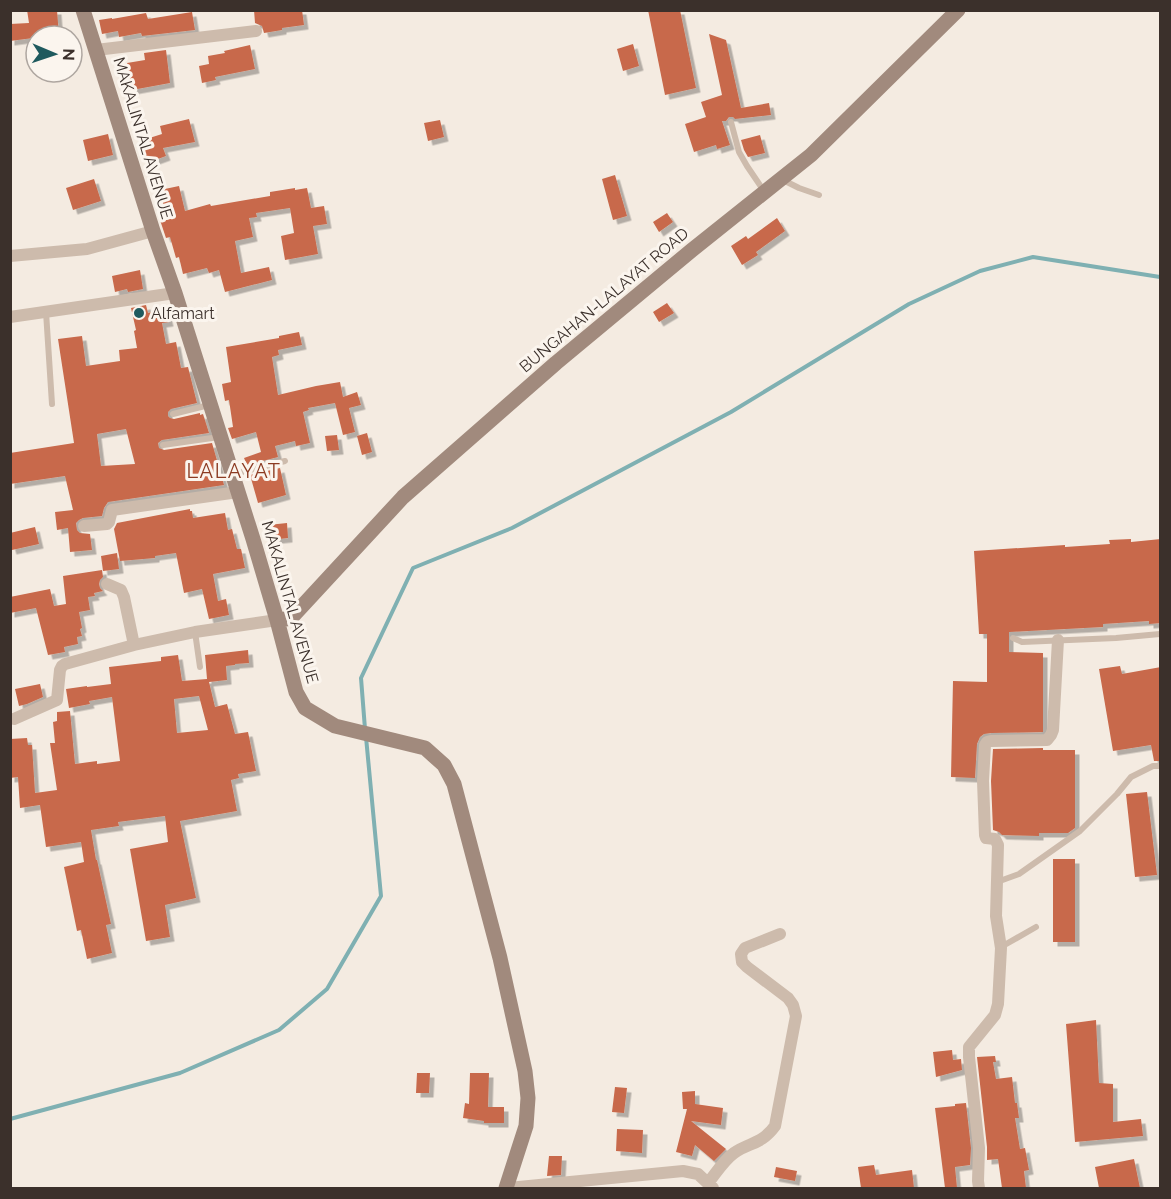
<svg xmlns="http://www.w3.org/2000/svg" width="1171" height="1199" viewBox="0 0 1171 1199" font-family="Raleway,sans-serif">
	<defs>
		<filter id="shadow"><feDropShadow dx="4.5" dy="4.5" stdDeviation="0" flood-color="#0004"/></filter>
	</defs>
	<rect width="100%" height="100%" fill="#f4ebe1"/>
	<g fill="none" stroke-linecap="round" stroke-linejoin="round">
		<path stroke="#7fb0b2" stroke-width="4" d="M365,729l-4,-51 52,-110 99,-40 219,-116 178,-108 71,-33 53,-14 127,20
			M10,1119l170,-46 99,-43 48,-41 54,-93 -15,-159"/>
	</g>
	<path fill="#c8694b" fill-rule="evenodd" filter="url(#shadow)" d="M27,10h30l2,26h-27l1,2 -23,3v-17l19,-1z
		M254,10h48l2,15 -22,3v2l-18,3 -2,-7 -7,-3z
		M648,10h32l16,78 -31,7z
		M192,12l3,18 -53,6 -1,-3 -22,4 -1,-6 -16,3 -3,-14 13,-2v1l34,-6 2,6z
		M709,34l17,6 15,68 28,-5 2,12 -36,4 -2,-2h-4l-3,4h-4l8,24 -13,4 -1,-4 -22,7 -9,-28 21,-7 -5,-15 21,-7z
		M633,44l6,22 -16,5 -6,-22z
		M250,45l5,24 -40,8 1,3 -14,3 -3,-17 10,-2 -1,-8 17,-3 -1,-2z
		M166,50l4,33 -38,7 -5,-27 18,-3 -1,-7z
		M189,119l6,23 -32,6 3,8 -19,7 -7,-22 22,-7 -2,-8z
		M440,120l4,17 -16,4 -4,-18z
		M108,134l5,21 -25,6 -5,-21z
		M760,135l5,18 -17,4 -4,-7 -3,-10z
		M615,175l12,41 -14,4 -11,-41z
		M94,179l7,22 -28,9 -7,-22z
		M179,186l6,25 25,-7 1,2 59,-10v-4l25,-4v2l12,-2 4,20 13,-2 3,18 -14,2 5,28 -33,6 -4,-24 13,-3 -4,-25 -34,5 1,4 -8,1 4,19 -18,4 6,32 28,-6 3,13 -47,12 -6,-22 -10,3 -2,-5 -24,6 -4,-17 -3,1 -6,-21 -4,1 -7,-21 7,-2 -6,-25z
		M667,213l6,9 -14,10 -6,-10z
		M777,218l8,13 -29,21 2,3 -16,10 -11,-19 15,-10 2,3z
		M140,270l3,19 -15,3 -1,-3 -12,3 -3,-16z
		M667,303l7,10 -15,9 -6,-10z
		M146,305l2,8 18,-4 3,13 -7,1 4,21 10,-2 5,26 7,-1 9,36 -26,6 -3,3v4l2,2 4,1 26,-6v2l3,-1 6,19 -47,7 -4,3 1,5 5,2 48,-7 12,42 -116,17 -4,6 -2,8 -19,2 -4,2 -3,3 1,7 3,3 10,1 2,16 -22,2 -2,-24 -11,2 -2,-18 18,-2 -8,-34 -55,8v-31l64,-10 -16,-104 24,-3 4,30 34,-5 -1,-11 18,-2 -3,-17 2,-1 -5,-22zM126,429l9,35 -34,2 -4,-32z
		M299,332l3,13 -24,5 1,5 -7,2 6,38 38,-9 24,-4 3,15 14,-5 4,13 -12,3 6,24 -12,3 -8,-32 -27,5 1,2 -6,2 7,31 -14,3 -1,-5 -20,5 3,11 -31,8 -3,-7 17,-6 -5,-20 -24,7 -4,-11 5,-1 -4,-27 -4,1 -3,-17 9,-2 -5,-35 53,-9v-2z
		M367,433l5,19 -10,3 -5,-19z
		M337,435l2,15 -12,1 -2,-15z
		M280,468l6,27 -28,8 -8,-28z
		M190,509v2h2l1,7 32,-5 3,17 4,-1 5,20h4l4,19 -32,6 5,27 8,-2 3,16 -20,4 -7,-30 -18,4 -8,-40 -21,3v2l-35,3 -6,-32 3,-6z
		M287,523l1,15 -19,2 -1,-15z
		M35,527l4,17 -27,6 -2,-7v-10z
		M1131,539v3l30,-3v84l-12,1v-3l-46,3v3l-94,5v20l34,1v79l-52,1 -7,1 -4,3 -3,7 -2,34 -24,-1 2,-96 34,1v-48h-8l-5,-83 91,-6v2l45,-3 -1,-4z
		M117,553l2,16 -16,2 -2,-15z
		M102,570l1,7 -3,3 -1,4 1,4 3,3 -9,2 1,3 -7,1 2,13 -11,2 3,16 -2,1 2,7 -5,1 1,7 -14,3 1,5 -17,3 -12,-47 -26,5v-16l40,-8 4,17 12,-2 -3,-28z
		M248,650l1,13 -14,1v1l-9,1 1,14 -18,2 6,25 12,-3 8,30 13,-2 8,39 -18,3 1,4 -8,2 6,31 -57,10 16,77 -31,7 5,32 -24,4 -16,-92 38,-7 -3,-26 -47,6 1,4 -28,4 5,30h1l14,64 -5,1 6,28 -25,6 -6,-29 -4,1 -13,-64 20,-5 -3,-20 -35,5 -6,-42 -20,3 -2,-31 -8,1v-39l17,-1 1,7h4l3,48 22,-3 -7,-47h5l-2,-21 4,-1v-9l13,-1 5,53 22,-3v3l23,-3 -8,-64 -23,4 1,3 -21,4 -3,-19 21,-3v1l24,-3 -2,-17 52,-6v-4l17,-2 4,26 25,-2 -2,-24zM199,696l9,34 -31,3 -3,-34z
		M1120,666l2,8 39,-7v94h-7l-3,-16 -38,6 -14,-82z
		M40,684l3,13 -16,7 -8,2 -4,-17z
		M1043,748v2h32v78l-7,5h-29v3l-37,-1 -3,-3 -6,-2 -2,-49 2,-32z
		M1147,792l10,83 -22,2 -9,-83z
		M1053,859h22v83h-22z
		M1096,1020l3,63 14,1v38l28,-3 2,17 -68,6 -9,-118z
		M952,1050l1,10 8,-1 1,11 -26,7 -3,-25z
		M995,1056l1,6h-3l3,17 16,-2 3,26h2l2,15h-4l5,31 5,-1 4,22 -5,1 2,17h-24l-4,-29 -11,1v-13l-10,-90z
		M417,1073h13l-1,20h-13z
		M470,1073h19l-1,34h16v16h-20v-2l-21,-3 2,-15 4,1z
		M615,1087l12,1 -3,25 -12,-1z
		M695,1091v13l28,4 -2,17 -30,-4 35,28 -12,12 -19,-16 -3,11 -16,-4 11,-43h-4l-1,-17z
		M966,1103l5,45 -1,17 -15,2 2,21h-12l-10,-80 20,-2v-2z
		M617,1129l26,1 -1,23 -26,-2z
		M549,1156h13l-1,19 -14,1z
		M1134,1159l6,29h-41l-4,-21z
		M874,1165l2,10 36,-5 2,18h-53l-3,-21z
		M776,1167l21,4 -2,10 -21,-4z"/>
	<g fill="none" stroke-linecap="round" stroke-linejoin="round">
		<path stroke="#cdbbac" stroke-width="6" d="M731,122l8,30 8,14 17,25
			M781,179l18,9 20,7
			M46,312l6,92
			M173,414l36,-9
			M163,445l56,-8
			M234,474l51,-13
			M195,632l5,35
			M1013,638l9,4 94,-4 44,-4
			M997,882l22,-8 61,-43 37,-37 14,-17 22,-11h7
			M1001,947l35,-20"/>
		<path stroke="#cdbbac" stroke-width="12" d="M96,50l160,-19
			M10,256l77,-7 66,-18
			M10,317l165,-24
			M84,526l23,-2 2,-2 3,-12 126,-18
			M107,584l14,6 3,7 10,48
			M14,719l43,-19 3,-30 2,-4 3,-2 69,-19 61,-13 82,-12
			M708,1183c8,-10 16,-23 26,-30 16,-11 27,-8 41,-27l21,-110 -3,-11 -5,-7 -41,-31 -5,-5 -1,-8 4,-6 35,-14
			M508,1188l175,-17 15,3 15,14
			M979,1188l-1,-7 1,-33 -10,-91v-10l26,-32 3,-11 3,-56 -5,-32 2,-71 -3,-6 -9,-1 -1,-3 -2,-54 2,-36 2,-3 4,-1 56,-1 4,-5 2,-5 5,-90"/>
		<path stroke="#a18a7d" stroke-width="15" d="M83,10l70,221 22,62 78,246 24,81 19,72 9,16 30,18 90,22 19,17 10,19 46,174 25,113 3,27 -2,28 -20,62
			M277,620l9,-1 7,-3 110,-119 153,-134 136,-113 119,-95 147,-145"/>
	</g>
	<circle fill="#1f5a5e" stroke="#fbf5ee" stroke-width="2" cx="139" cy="313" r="6"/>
	<g text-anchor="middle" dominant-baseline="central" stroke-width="6" stroke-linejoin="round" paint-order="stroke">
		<g font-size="16" fill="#3b302b" stroke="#fbf5ee">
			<text transform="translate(143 138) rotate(73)">MAKALINTAL AVENUE</text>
			<text transform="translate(604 300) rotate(-40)">BUNGAHAN-LALAYAT ROAD</text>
			<text transform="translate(290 602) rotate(74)">MAKALINTAL AVENUE</text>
		</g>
		<g font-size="16" fill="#3b302b" stroke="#fbf5ee" text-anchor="start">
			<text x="151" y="313">Alfamart</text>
		</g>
		<g font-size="20" letter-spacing="1.5" fill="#8c3b22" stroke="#fbf5ee">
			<text x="234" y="471">LALAYAT</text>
		</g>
	</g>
	<rect width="1171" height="1199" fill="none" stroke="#3b302b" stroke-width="24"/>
	<g transform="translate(54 54) rotate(92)"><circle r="28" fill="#fbf5ee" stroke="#aea6a0" stroke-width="1.5"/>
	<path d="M0-4.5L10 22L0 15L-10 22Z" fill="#1f5a5e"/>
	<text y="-9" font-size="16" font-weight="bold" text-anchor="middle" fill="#3b302b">N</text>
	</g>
</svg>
